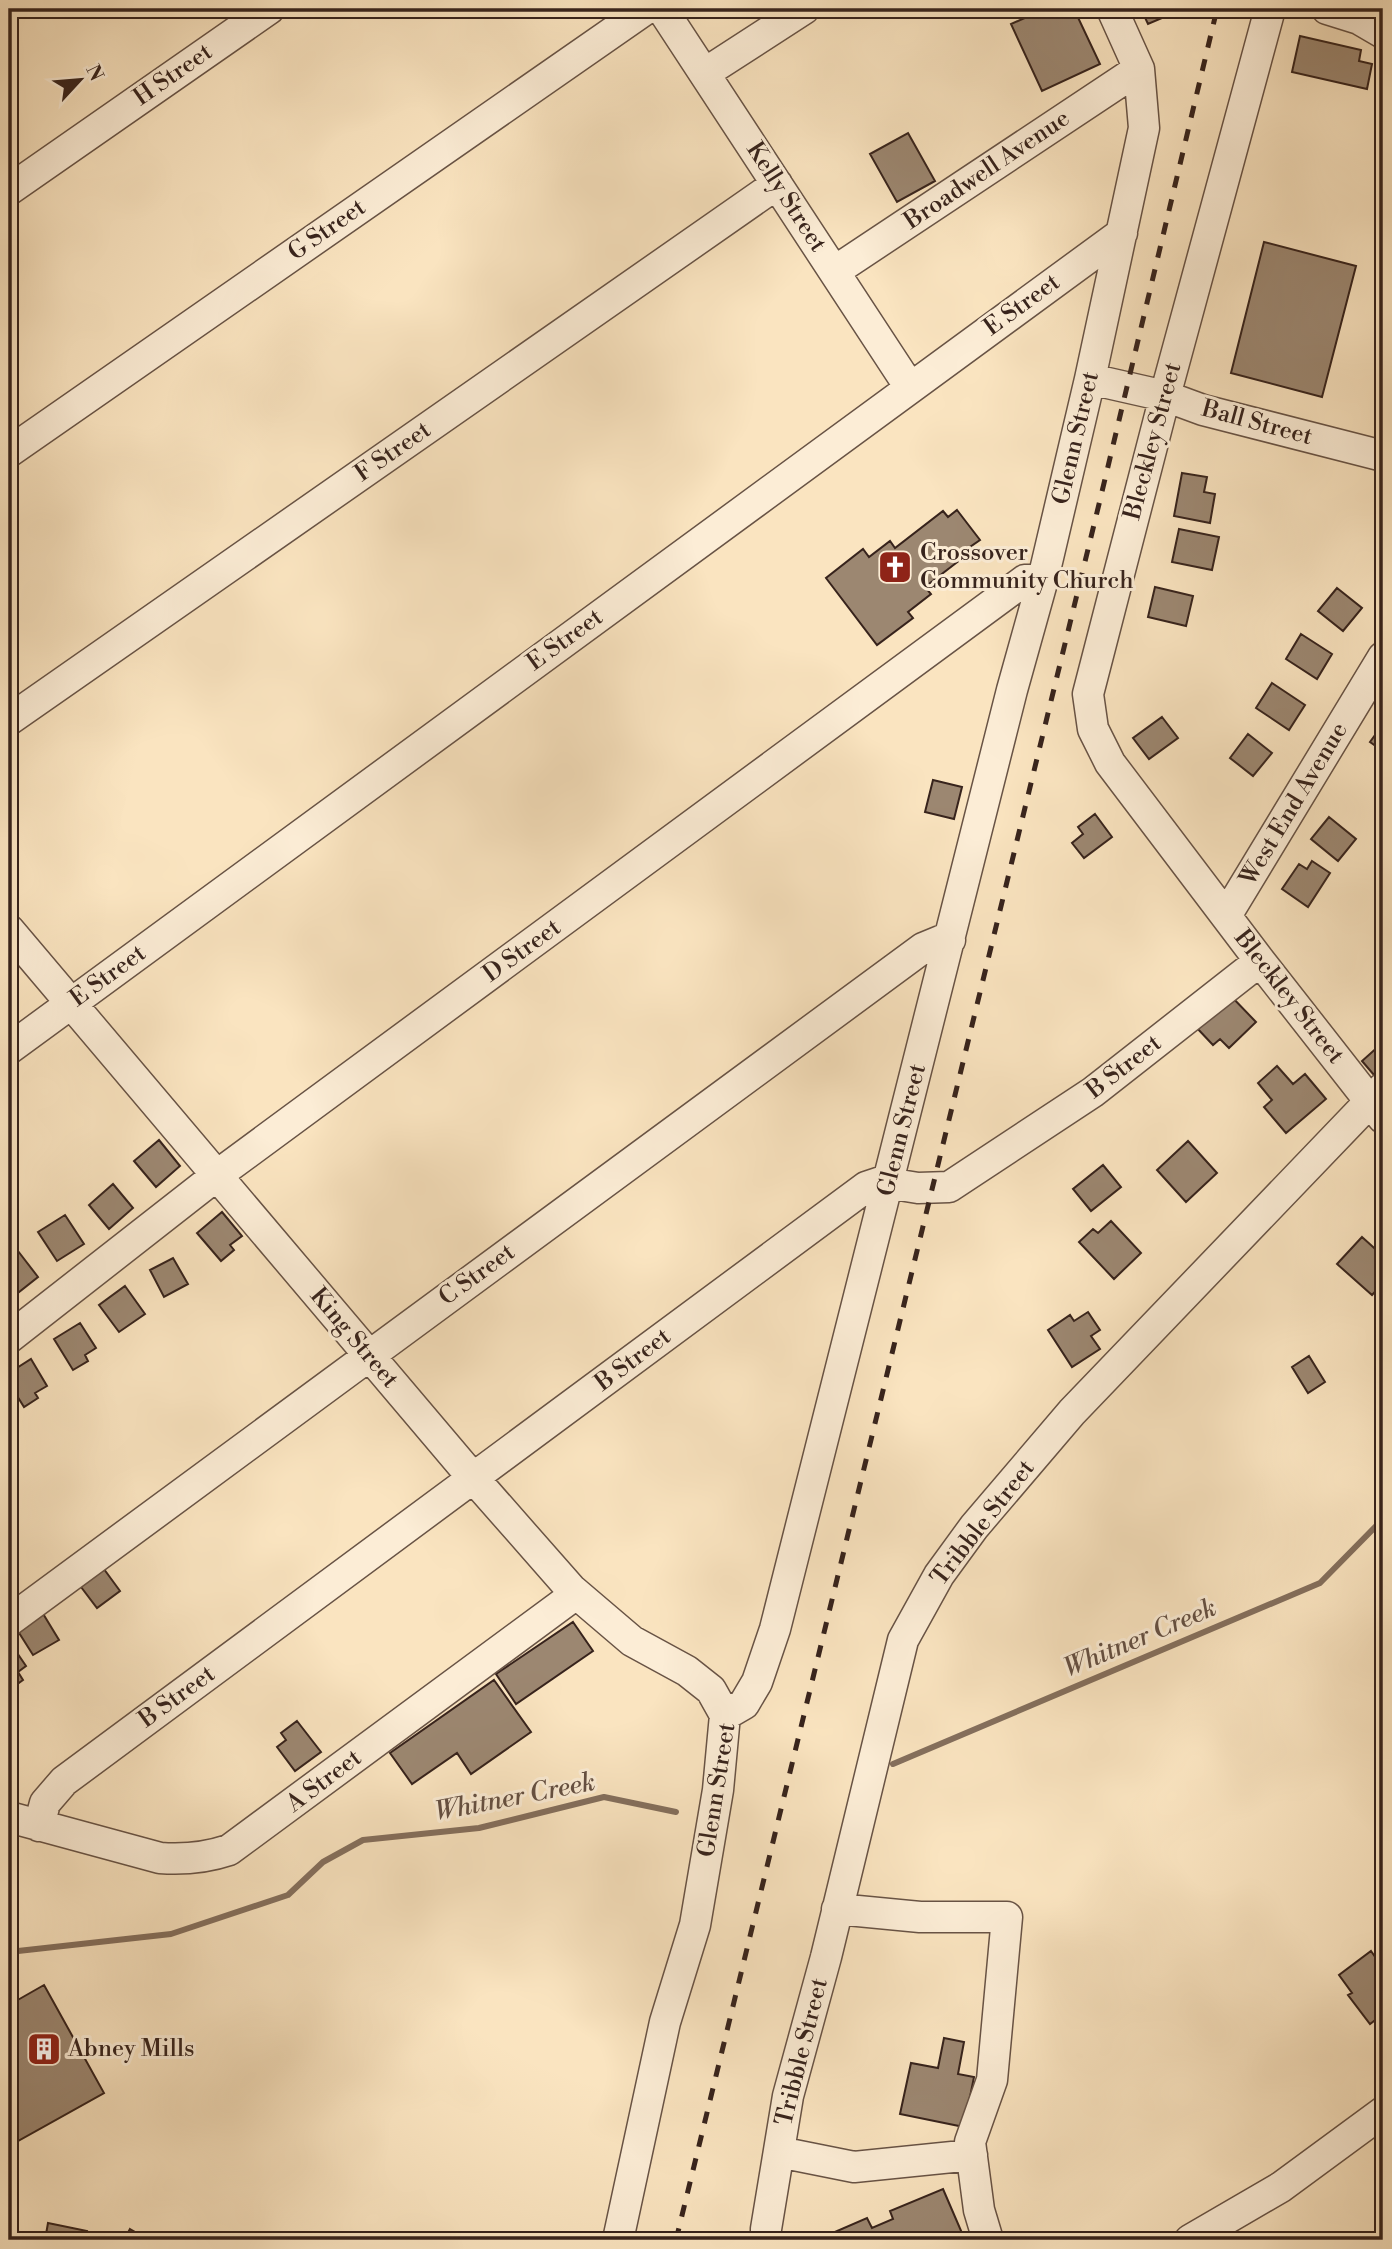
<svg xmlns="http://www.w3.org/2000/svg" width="1392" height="2249" viewBox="0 0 1392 2249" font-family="'Libre Bodoni',serif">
	<rect width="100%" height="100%" fill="#fae4c0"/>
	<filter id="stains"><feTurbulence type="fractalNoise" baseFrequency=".00286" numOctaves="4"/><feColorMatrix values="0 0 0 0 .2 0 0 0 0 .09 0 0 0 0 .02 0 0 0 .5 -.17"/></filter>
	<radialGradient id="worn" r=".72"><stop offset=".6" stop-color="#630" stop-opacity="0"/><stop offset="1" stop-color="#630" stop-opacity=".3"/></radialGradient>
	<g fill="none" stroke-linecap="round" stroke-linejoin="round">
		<path stroke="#846f5d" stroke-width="6" d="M893,1764l427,-181 63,-64
			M9,1952l162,-18 117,-39 35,-33 40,-22 116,-12 125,-31 72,15"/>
	</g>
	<path fill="#9c8771" stroke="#37231c" stroke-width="2" d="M1045,9h29l26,55 -58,27 -31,-67z
		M1141,9h42l-35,15z
		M1300,36l61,14 -2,11 13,3 -5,25 -75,-17z
		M908,133l27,48 -38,21 -27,-48z
		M1264,242l92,24 -34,131 -91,-24z
		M1182,473l25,4 -3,15 11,2 -5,29 -36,-7z
		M957,510l23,30 -10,7 3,3 -48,37 6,7 -23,18 5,6 -36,27 -51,-67 37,-29 6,8 21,-16 5,7 48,-37 5,6z
		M1179,529l40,8 -7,33 -40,-8z
		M1155,587l38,9 -7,30 -38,-9z
		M1337,588l25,20 -19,23 -25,-20z
		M1301,634l31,20 -15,25 -31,-20z
		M1272,683l33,22 -16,25 -33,-22z
		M1162,717l16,21 -29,21 -16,-21z
		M1383,724v27l-13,-9z
		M1248,734l24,19 -19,23 -23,-18z
		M933,780l29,7 -8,32 -29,-7z
		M1095,814l17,23 -28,21 -12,-15 11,-9 -5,-7z
		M1329,817l27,22 -18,22 -27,-22z
		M1312,861l18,12 -22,34 -26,-18 17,-25 8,5z
		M1229,994l27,28 -27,26 -9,-9 -7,6 -18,-19z
		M1380,1045l3,4v18l-9,8 -12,-14z
		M1277,1066l16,18 12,-10 21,25 -40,34 -22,-26 8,-7 -14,-17z
		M159,1140l21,26 -24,21 -22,-26z
		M1188,1141l29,32 -31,29 -29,-32z
		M1103,1165l18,22 -30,24 -18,-22z
		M113,1184l20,24 -24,21 -20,-24z
		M222,1212l20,24 -12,9 4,5 -13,11 -24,-28z
		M65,1215l19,29 -27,17 -19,-29z
		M1111,1221l30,32 -27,26 -35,-37 14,-13 5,4z
		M1362,1237l21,19v27l-11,12 -35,-31z
		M18,1251l20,26 -24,19 -5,-7v-30z
		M173,1258l15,26 -24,13 -14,-27z
		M125,1286l20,28 -26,18 -20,-27z
		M1088,1312l12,18 -9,6 9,13 -28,18 -24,-37 22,-15 4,6z
		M80,1323l16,25 -11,7 3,6 -15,9 -19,-31z
		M1309,1356l16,26 -17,11 -16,-26z
		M31,1359l16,27 -12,7 3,5 -14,9 -15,-24v-10z
		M101,1565l19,26 -23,17 -19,-25z
		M42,1612l17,28 -26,15 -17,-27z
		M573,1622l20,29 -77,53 -20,-30z
		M9,1641l17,25 -8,6 5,8 -14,10z
		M494,1680l37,52 -60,42 -14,-21 -45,31 -22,-31z
		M297,1721l24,31 -26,19 -18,-24 9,-7 -5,-7z
		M1371,1951l7,10 5,-4v57l-13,10 -22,-29 4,-2 -13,-18z
		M44,1985l60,108 -95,53v-141z
		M944,2038l20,4 -6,32 16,3 -10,50 -64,-13 11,-51 27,5z
		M943,2189l22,51h-176v-6l39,1 39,-17 5,10 21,-9 -3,-8z
		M48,2223l39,8 -2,9h-40z
		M130,2229l19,11h-25z"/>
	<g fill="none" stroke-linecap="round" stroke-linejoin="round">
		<g stroke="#685345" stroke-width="33">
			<path id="minor" d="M662,9l247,377
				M1270,9l-105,387 -77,298 5,35 17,34 150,198 123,157
				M1327,9l32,10 24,14
				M705,73l99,-64
				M9,190l260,-181
				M835,271l304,-202
				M1090,379l75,17 38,14 180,46
				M9,452l637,-443
				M9,720l768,-536
				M1226,916l157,-259
				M9,930l453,535 109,124 61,52 55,30 24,19 14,25
				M9,1049l1113,-816
				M9,1338l207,-162 809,-596 18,-1
				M9,1621l914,-673 17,-7 10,-1
				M725,1715l19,-11 13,-22 18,-53 237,-939 31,-111 47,-200 54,-251 -5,-59 -27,-60
				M9,1817l151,41c25,2 45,0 69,-8l347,-256
				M39,1826l6,-23 19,-22 802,-594 15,-5 37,6 31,-1 144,-95 167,-131
				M837,1909l83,8h87l-15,163 -22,62 9,68 9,30
				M779,2152l75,15 118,-12
				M618,2240l47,-218 30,-97 23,-135 7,-75
				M766,2240v-11l22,-133 38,-139 77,-317 36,-65 35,-48 98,-115 311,-324
				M1190,2240l91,-53 102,-75"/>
		</g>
		<use href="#minor" stroke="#fcedd6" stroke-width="30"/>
		<path stroke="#37231c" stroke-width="5" stroke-dasharray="12 12" stroke-linecap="butt" d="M676,2240l424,-1740 117,-491"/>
	</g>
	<defs>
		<g id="church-square" transform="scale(1.75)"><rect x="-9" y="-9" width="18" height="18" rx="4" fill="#8f2418" stroke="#fcedd6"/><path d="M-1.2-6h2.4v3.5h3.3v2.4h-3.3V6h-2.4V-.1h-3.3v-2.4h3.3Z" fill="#fff"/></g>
		<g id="building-square" transform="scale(1.75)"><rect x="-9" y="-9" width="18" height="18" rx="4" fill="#8f2418" stroke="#fcedd6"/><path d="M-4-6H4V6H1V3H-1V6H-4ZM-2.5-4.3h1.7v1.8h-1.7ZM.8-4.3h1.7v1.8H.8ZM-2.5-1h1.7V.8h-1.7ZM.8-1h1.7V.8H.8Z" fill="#fff"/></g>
	</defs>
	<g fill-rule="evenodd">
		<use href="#church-square" x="895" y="567"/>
		<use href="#building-square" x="44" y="2049"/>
	</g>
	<g text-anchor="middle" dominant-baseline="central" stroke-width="6" stroke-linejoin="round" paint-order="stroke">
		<g font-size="24" fill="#37231c" stroke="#fcedd6">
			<text transform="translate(173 75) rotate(-35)">H Street</text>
			<text transform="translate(987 170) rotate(-34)">Broadwell Avenue</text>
			<text transform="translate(786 197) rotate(57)">Kelly Street</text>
			<text transform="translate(327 230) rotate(-35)">G Street</text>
			<text transform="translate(1022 305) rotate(-36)">E Street</text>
			<text transform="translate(1257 423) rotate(15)">Ball Street</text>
			<text transform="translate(1076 438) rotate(-77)">Glenn Street</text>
			<text transform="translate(1153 441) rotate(-75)">Bleckley Street</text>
			<text transform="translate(393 452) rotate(-35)">F Street</text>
			<text transform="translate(565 640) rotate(-36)">E Street</text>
			<text transform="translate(1294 804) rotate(-59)">West End Avenue</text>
			<text transform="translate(522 951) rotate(-36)">D Street</text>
			<text transform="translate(108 976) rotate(-36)">E Street</text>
			<text transform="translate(1289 997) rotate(52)">Bleckley Street</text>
			<text transform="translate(1124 1067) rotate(-38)">B Street</text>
			<text transform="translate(902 1130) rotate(-76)">Glenn Street</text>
			<text transform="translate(477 1275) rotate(-36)">C Street</text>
			<text transform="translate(354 1338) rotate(50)">King Street</text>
			<text transform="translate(633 1360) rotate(-37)">B Street</text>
			<text transform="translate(983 1523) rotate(-52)">Tribble Street</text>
			<text transform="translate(177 1697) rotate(-36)">B Street</text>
			<text transform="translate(324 1781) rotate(-37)">A Street</text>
			<text transform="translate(717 1790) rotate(-81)">Glenn Street</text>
			<text transform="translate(802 2052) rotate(-76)">Tribble Street</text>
		</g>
		<g font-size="24" fill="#37231c" stroke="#fcedd6" text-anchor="start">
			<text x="920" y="553">Crossover<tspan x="920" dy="28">Community Church</tspan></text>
			<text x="68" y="2049">Abney Mills</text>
		</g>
		<g font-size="26" font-style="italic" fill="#644f42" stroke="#fcedd6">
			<text transform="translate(1140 1638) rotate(-23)">Whitner Creek</text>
			<text transform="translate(515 1797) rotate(-11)">Whitner Creek</text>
		</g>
	</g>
	<rect width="1392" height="2249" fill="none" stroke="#fae4c0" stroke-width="35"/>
	<rect x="10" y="10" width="1371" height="2228" fill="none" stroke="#37231c" stroke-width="3.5"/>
	<rect x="18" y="18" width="1357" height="2214" fill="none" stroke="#37231c" stroke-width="2"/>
	<g transform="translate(80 80) rotate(64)" stroke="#fcedd6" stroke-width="5" paint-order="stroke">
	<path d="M0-5L12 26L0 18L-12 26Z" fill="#37231c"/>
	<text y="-10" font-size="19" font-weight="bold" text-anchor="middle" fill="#37231c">N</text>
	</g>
	<rect width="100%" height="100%" filter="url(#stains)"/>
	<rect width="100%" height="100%" fill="url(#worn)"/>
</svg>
